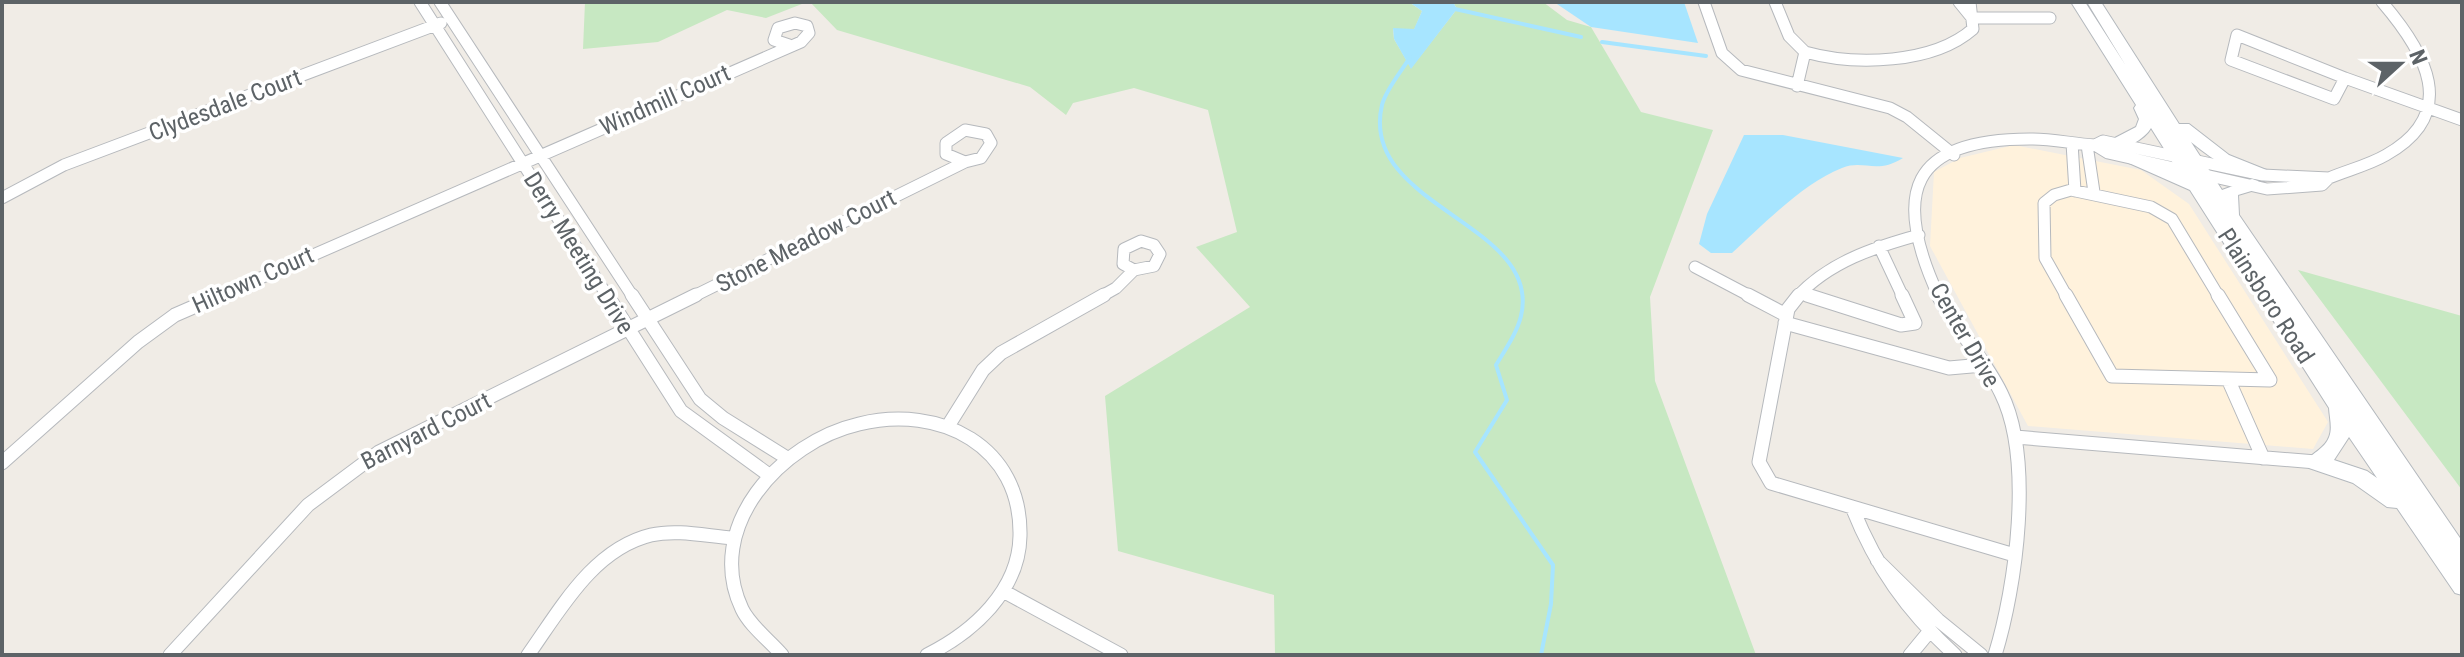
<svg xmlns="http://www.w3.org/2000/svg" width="2464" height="657" viewBox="0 0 2464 657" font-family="'Roboto Condensed',sans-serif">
	<rect width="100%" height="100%" fill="#f0ece6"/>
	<path fill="#fff2dc" d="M2014,145l127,25 48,34 139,218 -15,27 -285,-23 -98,-180 4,-74 26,-14z"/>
	<path fill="#c7e8c2" d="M585,2h222l-41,16 -39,-8 -69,32 -75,7z
		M810,2h599l13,9 -8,19 -21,-1 1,10 17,29 46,-59 -4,-7h90l24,18 24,7 50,85 72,18 -63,167 5,84 101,274h-481l-1,-60 -156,-44 -13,-155 145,-89 -54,-60 41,-15 -29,-122 -74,-22 -61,15 -7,12 -36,-28 -193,-57z
		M2298,270l164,46v174z"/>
	<path fill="#a7e5ff" d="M1409,2h44l4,7 -46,60 -17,-30 -1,-11 21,1 8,-18z
		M1554,2h130l14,41 -107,-16z
		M1744,135h39l120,23c-27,17 -39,1 -61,10 -39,15 -79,57 -110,85h-21l-12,-9 8,-30z"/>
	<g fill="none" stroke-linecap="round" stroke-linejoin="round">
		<path stroke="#a7e5ff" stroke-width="4" d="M1455,9l126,28
			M1602,42l104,14
			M1410,57c-8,14 -24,32 -28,48 -24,102 161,118 139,211 -4,17 -16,34 -25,49l11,35 -32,52 78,113 -2,39 -10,51"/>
		<g stroke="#b6b9bd" stroke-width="13">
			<path id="street-far1" d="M420,2l188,295
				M440,2l193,295
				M1704,2l18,51 19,17 149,38 17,9 47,38
				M1775,2l14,34 16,16 -8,34
				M1959,2l13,16
				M1972,18h78
				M2237,35l108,43 -11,21 -103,-39z
				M1805,52c50,14 128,12 168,-23l-3,-27
				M2345,78l117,42
				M965,130l21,4 5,9 -10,15 -16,4 -19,-8v-11z
				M2072,143l3,48
				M2087,145l7,47
				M2095,145l13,8 159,36 55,-4 7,-7c19,-8 40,-13 57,-23 75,-42 39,-103 -4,-153
				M2,198l62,-33 377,-142
				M1141,241l13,4 6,9 -6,12 -20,4 -11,-6 1,-15z
				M1879,246l24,51
				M1695,267l57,30
				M1801,293l12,4
				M217,297l584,-255 8,-9 -2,-7 -12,-3 -17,5 -4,12 15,5
				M692,297l273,-135
				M1100,297l16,-9 18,-18
				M1797,297c32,-35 78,-50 122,-62
				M1939,297c-48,-104 -30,-159 94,-158 21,0 41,5 62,6l8,-4 160,34 66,3
				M2067,297l-22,-39 -1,-55 10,-8 17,-5 80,17 21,12 47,78"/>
		</g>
		<g stroke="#b6b9bd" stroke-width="15">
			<path id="street" d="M607,295l74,116 88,64
				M632,295l68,104 23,19 64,40
				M1748,295l38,20
				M1799,295l-11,14 -29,153 12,21 81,24c24,60 55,104 103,148
				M1807,295l94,30 14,-2 -13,-28
				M1938,295c18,35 46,63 63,98 33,66 15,194 -6,262
				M2066,295l46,81 158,4 -52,-85
				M1785,323l164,45 34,-3
				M2228,379l35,79
				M948,426l35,-56 18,-17 103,-58
				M2015,437l301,25
				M2,463l136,-121 37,-27 46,-20
				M1852,507l159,47
				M1877,560l61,60 43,35
				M1003,591l118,64
				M170,655l138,-150 71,-53 317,-157
				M528,655c32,-45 65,-106 123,-120 26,-6 55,1 81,3
				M782,655c-12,-14 -32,-29 -40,-46 -39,-82 39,-167 117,-185 81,-20 163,22 161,112 -1,55 -47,96 -93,119
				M1910,655l19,-23"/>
		</g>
		<g stroke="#b4b9be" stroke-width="2">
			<path id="secondary" d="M2071,2h14l41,64 -39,-64h14l78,122h10l40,31 40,16 2,4 -2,4c-23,5 -61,-23 -78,-37l31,48 30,-11 6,2 2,4 -2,4 -20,6 1,20 223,326v54l-7,-2 -58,-85 -10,-1 -34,-24 -44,-15 -3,-6c4,-7 10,-9 16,-15 13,-12 8,-24 7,-39l-139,-218 -61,-27 -2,-4 2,-4 6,-2 43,18 -27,-43c-6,11 -27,23 -40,20l-2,-4 2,-4 25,-13 3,-8 -5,-11 2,-3zM2349,437l28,41 -10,-7 -33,-11z"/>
		</g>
		<use href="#street-far1" stroke="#fff" stroke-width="11"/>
		<use href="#street" stroke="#fff" stroke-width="13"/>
		<use href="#secondary" fill="#fff" fill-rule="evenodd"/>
	</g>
	<g text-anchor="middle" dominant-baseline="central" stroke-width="7" stroke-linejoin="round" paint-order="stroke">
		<g font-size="24" fill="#5d6367" stroke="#fff">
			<text transform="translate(665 100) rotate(-24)">Windmill Court</text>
			<text transform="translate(225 105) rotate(-21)">Clydesdale Court</text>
			<text transform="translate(806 241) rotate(-27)">Stone Meadow Court</text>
			<text transform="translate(579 253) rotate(58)">Derry Meeting Drive</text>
			<text transform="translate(253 280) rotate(-24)">Hiltown Court</text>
			<text transform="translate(2266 296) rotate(57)">Plainsboro Road</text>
			<text transform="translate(1965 335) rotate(60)">Center Drive</text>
			<text transform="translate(426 431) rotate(-27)">Barnyard Court</text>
		</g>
	</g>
	<rect width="2464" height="657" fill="none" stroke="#5d6367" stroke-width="8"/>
	<g transform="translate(2400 64) rotate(69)" stroke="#ffffff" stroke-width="6" paint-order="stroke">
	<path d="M0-6L14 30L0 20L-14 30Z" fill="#5d6367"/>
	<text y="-12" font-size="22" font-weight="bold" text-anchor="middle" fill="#5d6367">N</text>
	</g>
</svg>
